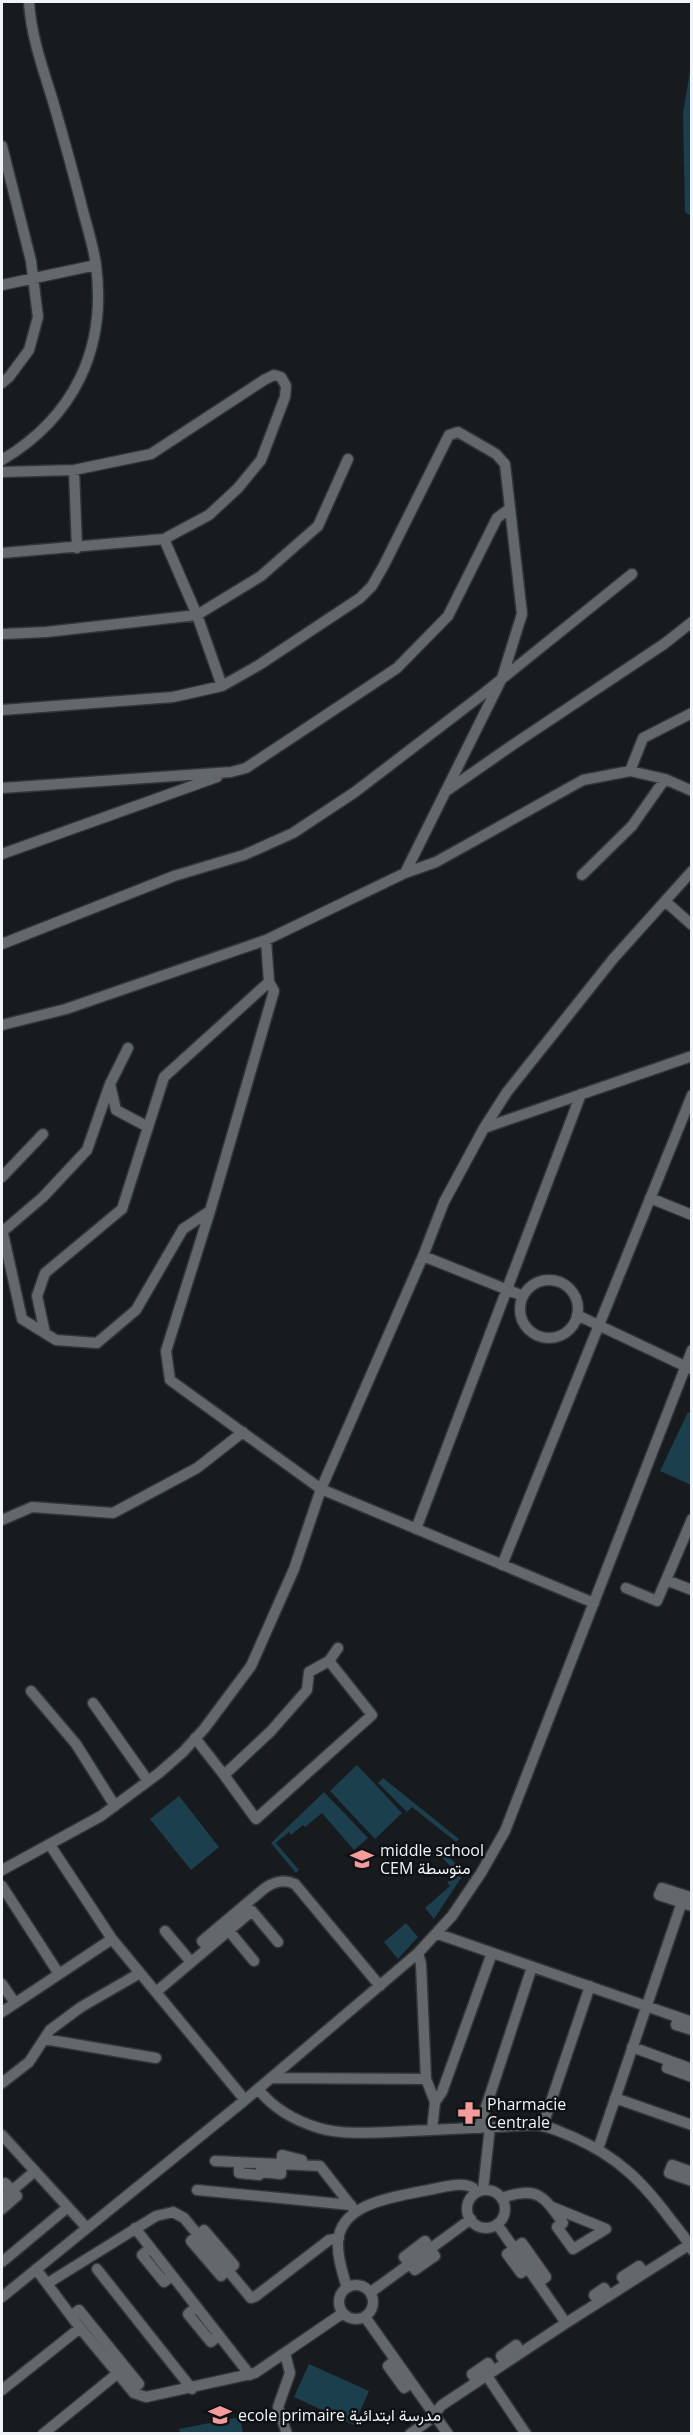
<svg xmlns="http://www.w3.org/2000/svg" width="693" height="2435" viewBox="0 0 693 2435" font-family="'Open Sans',Vazirmatn,sans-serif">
	<rect width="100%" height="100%" fill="#171b1d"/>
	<path fill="#1b3f4d" d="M691,65l1,151h-1l-6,-4 -2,-99z
		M688,1412l4,2 -1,71 -31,-14z
		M357,1765l45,48 -27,26 -45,-48z
		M383,1778l76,61 -3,3 -44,-35 -5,5 -29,-29z
		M324,1792l44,46 -14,12 -32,-37 -17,14 -2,-2 -12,10 -2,-3 -13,11 23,27 -3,3 -25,-30z
		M179,1796l40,51 -28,23 -41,-51z
		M441,1850l24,22 -31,47 -9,-11 25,-22 -3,-3 4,-4 -6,-7 6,-5 -13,-14z
		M406,1923l12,14 -20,22 -14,-17z
		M309,2364l60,27 -15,34 -60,-28z
		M240,2417l3,16h-63l-1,-4z"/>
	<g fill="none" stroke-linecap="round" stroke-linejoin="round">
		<g stroke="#333638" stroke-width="13">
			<path id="minor" d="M2,146l29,115 7,56 -9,33 -20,27 -7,6
				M2,285l94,-20
				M2,460c72,-43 105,-111 94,-195 -3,-22 -11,-44 -16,-66 -9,-34 -18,-67 -28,-101 -10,-32 -21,-63 -23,-96
				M74,470l3,78
				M2,472l72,-2 77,-16 113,-74 10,-5 7,2 5,9 -1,11 -24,63 -23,28 -29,27 -45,24
				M2,553l162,-14 33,76 64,-39 57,-50 30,-67
				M2,634l44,-2 151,-17 25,71
				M2,710l171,-13 49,-11 37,-21 101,-67 12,-12 12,-21 65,-130 9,-3 38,22 9,10 17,150 -20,64 -97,195
				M630,771l13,-33 49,-25
				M2,788l229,-16 15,-4 151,-100 51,-52 49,-98 12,-9
				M445,792l69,-48 150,-100 28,-22
				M2,854l215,-77
				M582,875l50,-49 33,-47
				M665,901l27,24
				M2,944l172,-68 70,-21 49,-22 62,-41 128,-98 149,-120
				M2,1025l64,-16 200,-69 139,-67 31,-11 147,-82 47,-9 35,8 27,12
				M110,1084l6,26 32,17
				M484,1128l208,-72
				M2,1177l41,-43
				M650,1198l42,17
				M210,1211l-44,140 4,29 151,109 273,114
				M2,1229l20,90 34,21 41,3 39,-33 47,-81 27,-18 64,-220 -5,-9 -3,-42
				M2,1232l41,-35 44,-47 23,-66 18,-36
				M423,1256l100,40
				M520 1309a29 29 0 1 1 58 0a29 29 0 1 1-58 0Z
				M577,1315l114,54
				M45,1333l-8,-37 8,-23 77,-64 42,-132 105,-95
				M692,1519l-26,61 26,10
				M2,1520l30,-13 81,6 84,-45 46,-36
				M416,1529l165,-435
				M502,1565l190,-470
				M626,1588l31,13 9,-21
				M31,1691l45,53 39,62
				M93,1703l55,78
				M195,1738l29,37 47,-44 36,-41 2,-18 20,-11 9,-13
				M224,1775l32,44 116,-104 -43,-54
				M50,1845l62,94
				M2,1870l99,-54 58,-43 24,-21 21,-23 47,-63 43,-97 27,-80 102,-233 21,-54 40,-74 23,-36 106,-133 79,-88
				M2,1886l57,88
				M688,1905l2,-8 -28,-9 -3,7 33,11
				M225,1926l29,35
				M165,1931l26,31
				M438,1934l254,88
				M208,1948l-6,-7 63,-53c10,-7 19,-9 30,-4l85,102
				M418,1953l3,11 5,115 9,23 -3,28
				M2,1984l13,19
				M156,1992l96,-81 26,31
				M2,2012l110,-73 133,161
				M678,2017l-2,8 16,5
				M44,2039l112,19
				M632,2047l60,22
				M669,2061l-2,7 25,9
				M271,2078l155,1
				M2,2083l27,-21 21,-32 31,-23 59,-34
				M258,2089c15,19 38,32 61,39 25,8 64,4 91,3 41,-2 83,-4 124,-6 14,0 26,7 39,12 45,20 69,44 98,83 7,9 16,19 21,30
				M615,2098l77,27
				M435,2102l7,-10 50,-139
				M543,2125l47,-139
				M479,2128l53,-161
				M2,2135l85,93
				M598,2149l84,-247
				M215,2161l105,5 36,46
				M239,2162v11l20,2 1,-3 21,2 1,-19 20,5
				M692,2172l-20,-7 -3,8 23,8
				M2,2186l3,-3 12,13 -15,13
				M197,2190l154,15
				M483,2190l7,-63
				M467 2209a19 19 0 1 1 38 0a19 19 0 1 1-38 0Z
				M502,2198c35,-12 41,-3 61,25l-6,4 16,22 33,-20 -54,-22
				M2,2199l33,-28
				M497,2224l69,99
				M135,2228l115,147
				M204,2230l30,35 -13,11 -30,-35z
				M425,2241l10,15 -20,14 -11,-13z
				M149,2249l-7,6 22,27 7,-5
				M2,2262l66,-55
				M528,2268l-7,5 -14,-19 15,-11 24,34 -8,6
				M36,2269l44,59 54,65 12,4 109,-24 88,-60
				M97,2269l95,120
				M48,2283l108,-67 17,-4 11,6 67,80 5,-2 73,-56 10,-2
				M627,2284l-5,-7 17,-11 5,7
				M339 2302a17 17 0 1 1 34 0a17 17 0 1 1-34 0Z
				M347,2288c-4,-14 -10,-31 -9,-46 2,-39 57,-45 85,-51 14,-2 38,-11 50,-3l3,5
				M371,2292l100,-73
				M2,2297l243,-197 173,-147 34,-37 29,-43 24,-42 187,-481
				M599,2302l-5,-7 10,-7 5,7
				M195,2308l-7,6 23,28 7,-6
				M71,2316l8,-6 60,74 -8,5
				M365,2317l83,117
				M285,2353l5,20 -12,34 9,27
				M395,2360l-7,6 16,22 7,-5
				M506,2363l-5,-7 15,-11 5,8
				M487,2376l39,58
				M477,2382l-5,-8 16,-11 5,8
				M2,2390l78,-62
				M43,2434l75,-61
				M410,2434l18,-13 14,-16 124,-82 126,-80"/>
		</g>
		<use href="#minor" stroke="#63686b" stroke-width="10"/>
	</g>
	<defs>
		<g id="school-bare" transform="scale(1.8)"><path d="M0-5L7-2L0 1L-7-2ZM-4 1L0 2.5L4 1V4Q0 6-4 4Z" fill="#f59b9b" stroke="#0e1214" stroke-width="2.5" paint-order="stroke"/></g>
		<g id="pharmacy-bare" transform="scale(1.8)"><path d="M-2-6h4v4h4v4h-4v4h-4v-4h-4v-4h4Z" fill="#f59b9b" stroke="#0e1214" stroke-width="2.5" paint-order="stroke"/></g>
	</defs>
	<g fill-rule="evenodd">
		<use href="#school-bare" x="362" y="1859"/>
		<use href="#pharmacy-bare" x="469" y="2113"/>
		<use href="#school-bare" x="220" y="2415"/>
	</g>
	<g text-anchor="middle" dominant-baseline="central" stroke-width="5" stroke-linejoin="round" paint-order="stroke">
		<g font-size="16" fill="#f1f4f6" stroke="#0e1214" text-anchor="start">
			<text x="380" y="1850">middle school<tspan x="380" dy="18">CEM متوسطة</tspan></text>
			<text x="487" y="2104">Pharmacie<tspan x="487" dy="18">Centrale</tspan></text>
			<text x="238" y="2415">ecole primaire مدرسة ابتدائية</text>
		</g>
	</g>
	<rect width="693" height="2435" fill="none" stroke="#f1f4f6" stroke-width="6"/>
</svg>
